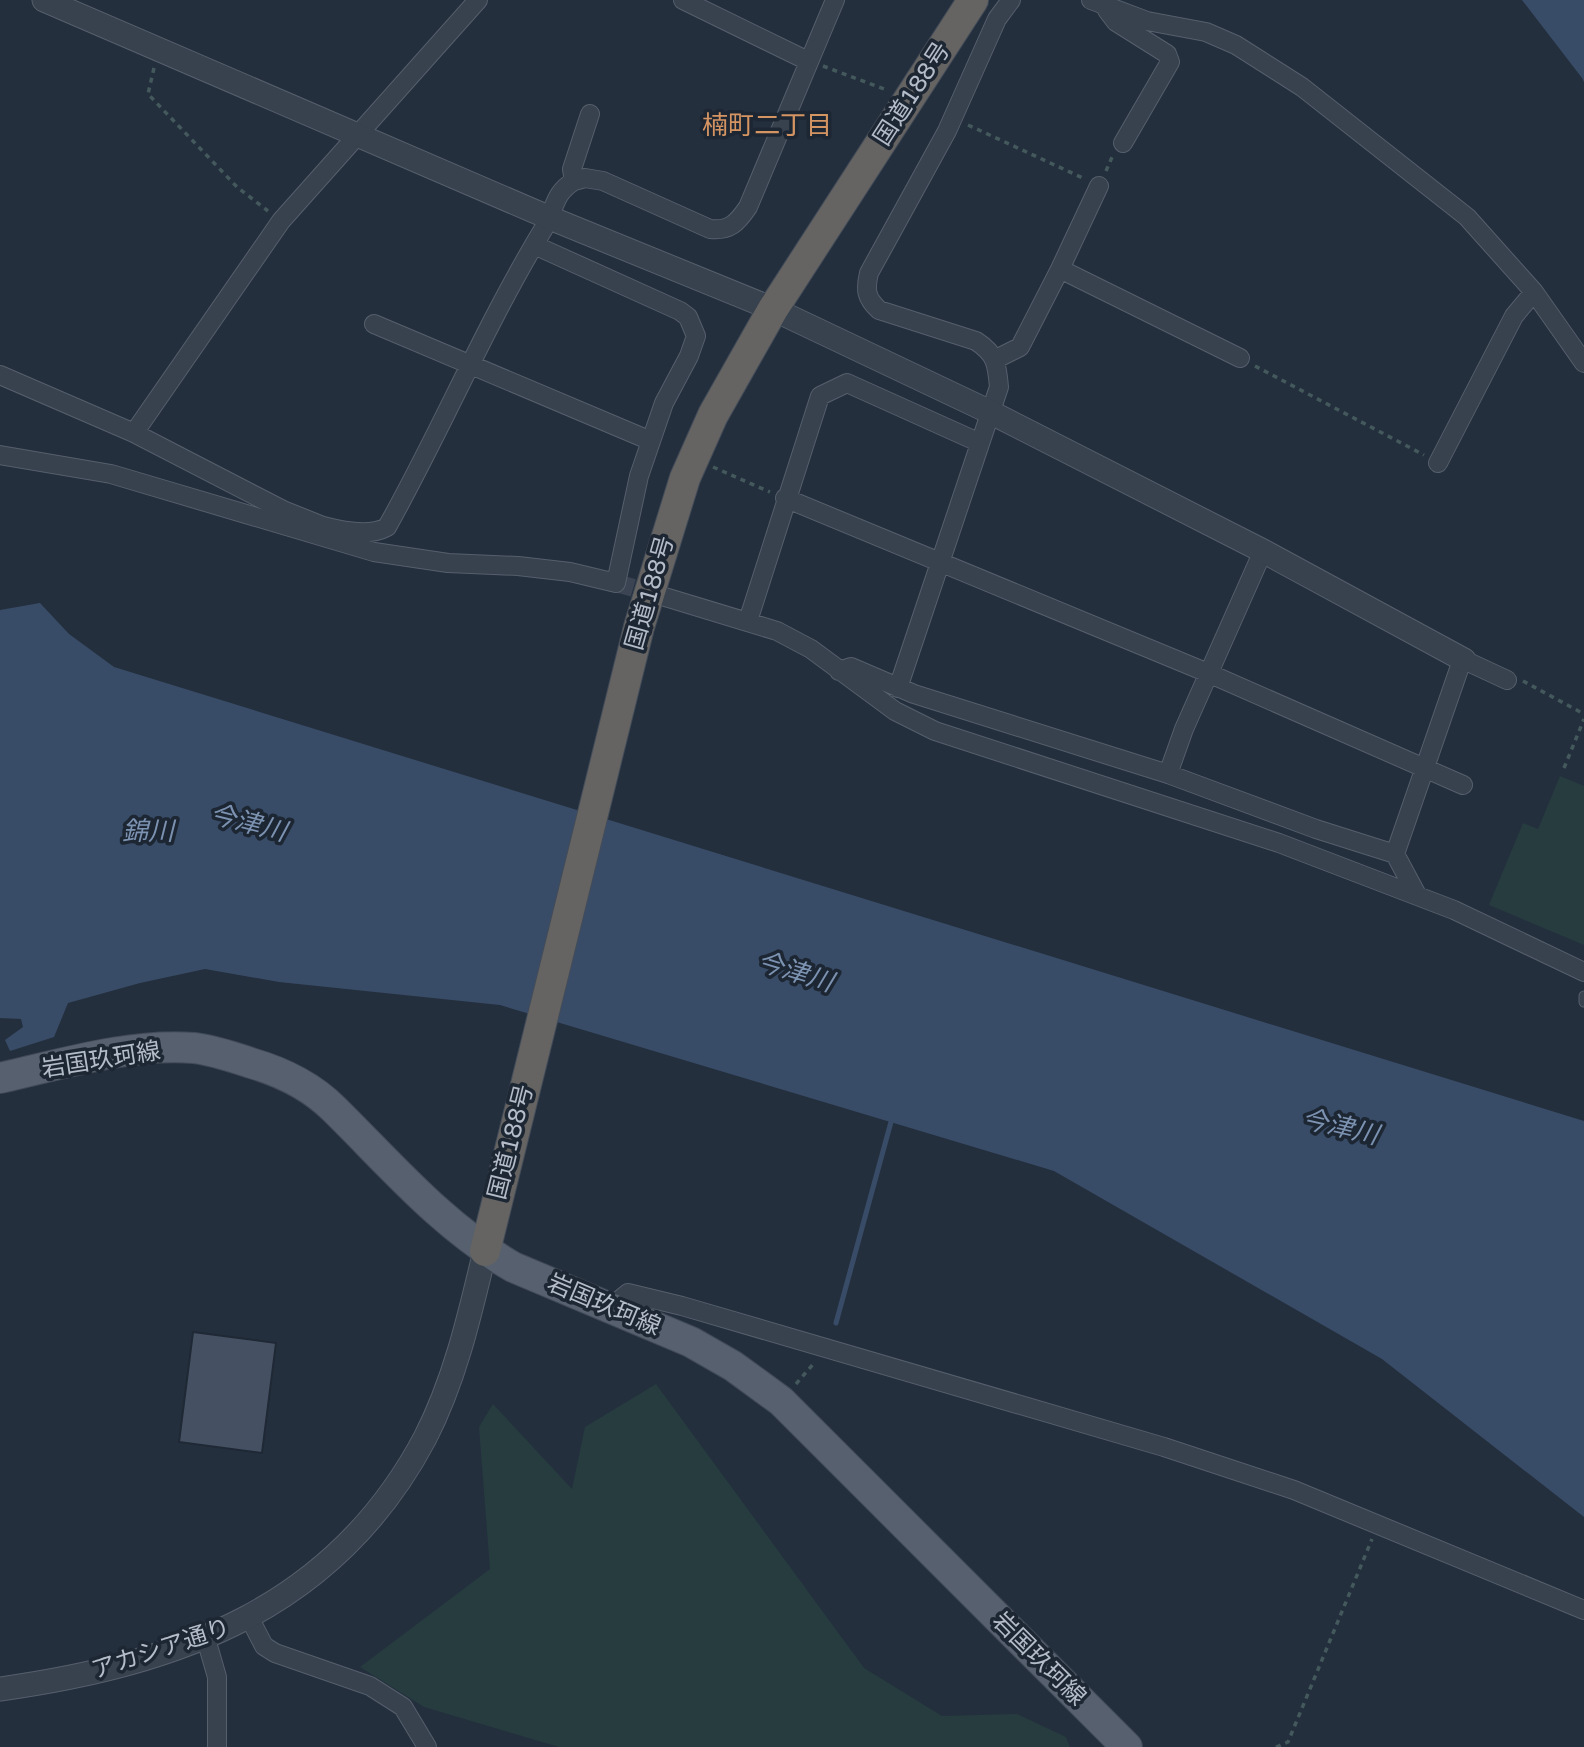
<svg xmlns="http://www.w3.org/2000/svg" width="1584" height="1747" viewBox="0 0 1584 1747" font-family="'Varela Round','Noto Sans JP',sans-serif">
	<rect width="100%" height="100%" fill="#242f3e"/>
	<path fill="#263c3f" d="M1560,776l24,10v159l-95,-40 34,-82 15,6z
		M656,1384l208,284 78,48 75,-2 49,23 4,10h-511l-135,-40 -64,-40 130,-98 -11,-142 14,-23 79,85 13,-62z"/>
	<path fill="#394c67" d="M1522,0h62v82l-2,-4z
		M40,603l29,31 45,33 1470,454v396l-202,-158 -328,-188 -554,-166 -221,-23 -74,-13 -65,14 -72,20 -14,34 -44,14 -5,-11 18,-13 -2,-8 -21,-1v-408z"/>
	<g fill="none" stroke-linecap="round" stroke-linejoin="round">
		<path stroke="#394c67" stroke-width="5" d="M836,1323l55,-201"/>
	</g>
	<path fill="#455162" stroke="#1f2835" stroke-width="2" d="M193,1332l83,11 -14,110 -83,-11z"/>
	<g fill="none" stroke-linecap="round" stroke-linejoin="round">
		<path stroke="#3a4453" stroke-width="18" stroke-dasharray="18 9" stroke-linecap="butt" d="M616,583l42,12"/>
		<g stroke="#565f6c" stroke-width="11">
			<path id="service" d="M1584,996v6"/>
		</g>
		<g stroke="#565f6c" stroke-width="20">
			<path id="minor" d="M683,0l125,61
				M1091,0l56,21 59,11 30,13 66,42 165,130 67,75 50,71
				M1107,10l9,12 51,32 3,8 -47,81
				M574,181l11,-3 18,3 107,48c20,2 27,-6 38,-22l87,-207
				M1060,269l39,-83
				M374,324l277,117
				M996,359l24,-12 40,-78 180,89
				M0,375l134,58 149,77 40,16 -3,7
				M134,433l147,-212 197,-221
				M0,455l111,19 263,78 74,11 70,3 52,6 46,11 23,-107 25,-73 25,-47 7,-20 -8,-19 -8,-6 -146,-66
				M1438,463l76,-147 20,-24
				M785,498l423,175 255,112
				M323,526c19,5 46,11 64,1 55,-98 98,-202 157,-299 12,-20 9,-34 30,-47l-2,-12 18,-55
				M665,597l112,34 34,18 84,62 40,20 344,112 175,67 130,62
				M748,621l72,-225 27,-13 131,59
				M839,671l12,-4 63,27 254,80 148,55 79,25
				M898,688l101,-301c-2,-23 -3,-33 -23,-46l-97,-31c-13,-12 -14,-20 -10,-37l78,-142 50,-112 14,-19
				M1168,774l16,-45 79,-178
				M1417,895l-22,-41 64,-185 5,-9 43,20
				M611,1307l17,-14 54,13 482,141 130,43 290,120
				M250,1619l14,27 11,7 95,33 33,21 24,40
				M206,1639l11,38v70"/>
		</g>
		<g stroke="#565f6c" stroke-width="25">
			<path id="tertiary" d="M44,0l506,218 223,91 217,103 273,139 201,109
				M0,1689c179,-25 335,-81 425,-251 30,-58 45,-124 60,-187"/>
		</g>
		<g stroke="#414a57" stroke-width="32">
			<path id="primary" d="M0,1078c62,-14 130,-35 194,-30 19,2 39,9 57,15 31,9 60,23 83,46 57,56 108,117 179,158l178,75 42,24 48,35 346,346"/>
		</g>
		<g stroke="#434c59" stroke-width="32">
			<path id="trunk" d="M485,1251l154,-624 46,-149 28,-63 60,-106 200,-309"/>
		</g>
		<path stroke="#44595c" stroke-width="3.5" stroke-dasharray="5 5" stroke-linecap="butt" d="M823,66l64,24
			M154,68l-6,26 89,93 31,24
			M968,125l117,54
			M1106,171l7,-16
			M1255,366l169,89
			M713,467l57,25
			M1523,681l61,33
			M1564,768l20,-49
			M796,1384l18,-21
			M1276,1747l12,-5 84,-203"/>
		<use href="#service" stroke="#38414e" stroke-width="9"/>
		<use href="#minor" stroke="#38414e" stroke-width="18"/>
		<use href="#tertiary" stroke="#38414e" stroke-width="23"/>
		<use href="#primary" stroke="#56606e" stroke-width="30"/>
		<use href="#trunk" stroke="#656462" stroke-width="30"/>
	</g>
	<g text-anchor="middle" dominant-baseline="central" stroke-width="7" stroke-linejoin="round" paint-order="stroke">
		<g font-size="24" fill="#b4bcc9" stroke="#1d2633">
			<text transform="translate(912 94) rotate(-57)">国道188号</text>
			<text transform="translate(650 593) rotate(-74)">国道188号</text>
			<text transform="translate(101 1060) rotate(-9)">岩国玖珂線</text>
			<text transform="translate(511 1142) rotate(-76)">国道188号</text>
			<text transform="translate(604 1305) rotate(23)">岩国玖珂線</text>
			<text transform="translate(161 1649) rotate(-18)">アカシア通り</text>
			<text transform="translate(1039 1659) rotate(45)">岩国玖珂線</text>
		</g>
		<g font-size="26" fill="#d59563" stroke="#1d2633">
			<text x="767" y="125">楠町二丁目</text>
		</g>
		<g font-size="26" font-style="italic" fill="#7c92b1" stroke="#1d2633">
			<text transform="translate(248 823) rotate(14)">今津川</text>
			<text x="148" y="831">錦川</text>
			<text transform="translate(795 972) rotate(17)">今津川</text>
			<text transform="translate(1340 1127) rotate(13)">今津川</text>
		</g>
	</g>
</svg>
